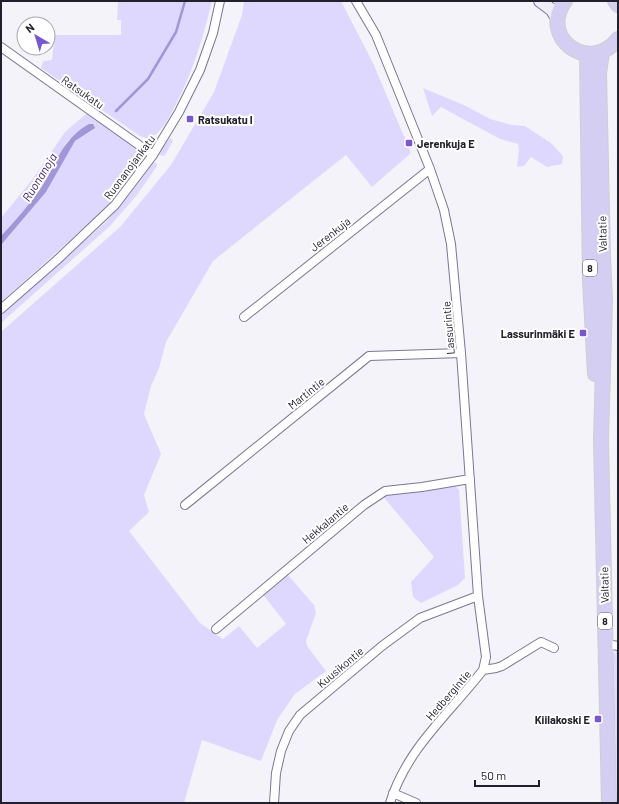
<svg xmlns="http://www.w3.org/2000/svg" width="619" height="804" viewBox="0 0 619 804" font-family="Barlow,sans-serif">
	<rect width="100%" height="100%" fill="#f4f3fa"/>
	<path fill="#ded8ff" d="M49,1h163c-9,38 -20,73 -38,107 -6,12 -13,25 -25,31l-9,-3 -99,-68 2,-7 9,-1 3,-25h66v-15h-4l1,-18z
		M244,1h97l32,62 38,90 -39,34 -26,-32 -133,106 -47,81 -7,26 -8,18 -7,28 17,40 -17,41 5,17 -20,19 71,92 23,16 16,-13 18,22 29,-24 -25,-32 15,-13 12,-4 26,30 2,8 -10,28 1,5 19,25 -31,23 -18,26 -16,41 -59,-21 -18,63h-183v-471l119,-105 51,-62 43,-73 28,-77z
		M423,88l43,18 24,13 22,6 13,1 26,17 12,13 -1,8 -15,3 -16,-10 -7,9 -7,1 2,-17 -1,-6 -18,-5 -59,-32 -9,9z
		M86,114c9,3 49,31 53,39l-1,7 -17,23 -5,13 -21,22 -94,84v-57l45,-53 29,-51 20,-13 -27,12 -27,48 -9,13 -31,35v-18l31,-38 33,-48z
		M171,138l2,3 -8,14 -2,1 -3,-1 -1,-1 10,-15z
		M154,162l3,2v2l-20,29 -27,31 -109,97v-9l105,-92 26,-31z
		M453,484l6,6 6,88 -7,7 -37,18 -8,-6 -2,-15 23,-25 -53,-63z
		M618,649v154h-1l-3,-144v-5z"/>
	<path fill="#a196d7" d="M89,124h4l2,4 -20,13 -29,51 -45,53v-9c14,-15 28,-31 40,-48 16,-25 20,-48 48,-64z"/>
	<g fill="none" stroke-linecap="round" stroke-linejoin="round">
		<path stroke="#a196d7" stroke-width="2.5" d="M116,111l32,-32 28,-47 9,-31"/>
		<g stroke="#7b7794" stroke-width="10">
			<path id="minor" d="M356,1l20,34 54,134 14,41 7,34 10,109 17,243 8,61 -3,13
				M1,47l152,108
				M1,309l56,-49 58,-55 38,-50 26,-43 21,-42 13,-37 7,-32
				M244,317l186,-148
				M185,505l184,-149 92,-3
				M216,629l148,-124 21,-14 37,-4 48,-8
				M606,644l12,2
				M393,793l23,10
				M274,803l2,-30 5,-22 8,-20 11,-16 82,-69 38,-28 58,-22
				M390,803c17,-55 59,-89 93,-133l13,-2 6,-2 39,-24 13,6"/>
		</g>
		<g stroke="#7b7794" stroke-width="14">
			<path id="secondary" d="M540,1l12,9 5,8"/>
		</g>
		<g stroke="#ceced1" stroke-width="16">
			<path id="trunk" d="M565,1c-27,37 25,74 53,38
				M615,1l3,4
				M602,52l-3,21 4,183 2,44 -4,140 8,363
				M587,54l3,226 5,94"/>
		</g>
		<use href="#minor" stroke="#fff" stroke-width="8"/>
		<use href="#secondary" stroke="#efedfa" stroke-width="12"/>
		<use href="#trunk" stroke="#d4cff2" stroke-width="14"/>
	</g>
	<g fill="#7857d1" stroke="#fff" stroke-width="1.5">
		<rect x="186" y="115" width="8" height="8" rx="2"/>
		<rect x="405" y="139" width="8" height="8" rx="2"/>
		<rect x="579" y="329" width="8" height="8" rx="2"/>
		<rect x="594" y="715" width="8" height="8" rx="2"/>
	</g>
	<g text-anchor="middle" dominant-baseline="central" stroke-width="4" stroke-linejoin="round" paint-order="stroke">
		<g fill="#fff" stroke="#64636b" stroke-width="1">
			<rect x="583" y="260" width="14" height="16" rx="3"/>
			<rect x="598" y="613" width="14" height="16" rx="3"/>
		</g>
		<g font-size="10" font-weight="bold" fill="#22202c">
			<text x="590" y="268">8</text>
			<text x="605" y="621">8</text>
		</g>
		<g font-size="11" fill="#22202c" stroke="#fff">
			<text transform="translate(83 92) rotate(35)">Ratsukatu</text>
			<text transform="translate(129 167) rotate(-53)">Ruonanojankatu</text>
			<text transform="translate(330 234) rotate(-38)">Jerenkuja</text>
			<text transform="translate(602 234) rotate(-91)">Valtatie</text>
			<text transform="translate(448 328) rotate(-95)">Lassurintie</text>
			<text transform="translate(306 393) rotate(-39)">Martintie</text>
			<text transform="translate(325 523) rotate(-40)">Hekkalantie</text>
			<text transform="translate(604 585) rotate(-91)">Valtatie</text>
			<text transform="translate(340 667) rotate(-40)">Kuusikontie</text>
			<text transform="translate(448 695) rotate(-49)">Hedbergintie</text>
		</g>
		<g font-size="11" font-weight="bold" fill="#22202c" stroke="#fff" text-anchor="start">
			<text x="198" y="119">Ratsukatu I</text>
			<text x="417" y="143">Jerenkuja E</text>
			<text x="575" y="333" text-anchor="end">Lassurinmäki E</text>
			<text x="590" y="719" text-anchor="end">Kiilakoski E</text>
		</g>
		<g font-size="12" font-style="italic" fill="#341c68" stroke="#fff">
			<text transform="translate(39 177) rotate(-58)">Ruonanoja</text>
		</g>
	</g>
	<rect width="619" height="804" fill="none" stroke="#22202c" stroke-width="4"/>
	<g transform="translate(36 36) rotate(322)"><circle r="19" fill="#ffffff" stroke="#a7a6ab"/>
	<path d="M0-3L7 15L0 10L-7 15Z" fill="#7857d1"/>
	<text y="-6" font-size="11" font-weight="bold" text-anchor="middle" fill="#22202c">N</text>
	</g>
	<path d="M475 780v6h64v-6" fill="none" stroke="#22202c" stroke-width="2"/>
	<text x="481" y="780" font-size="12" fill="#22202c" stroke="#ffffff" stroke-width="3" paint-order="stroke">50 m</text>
</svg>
